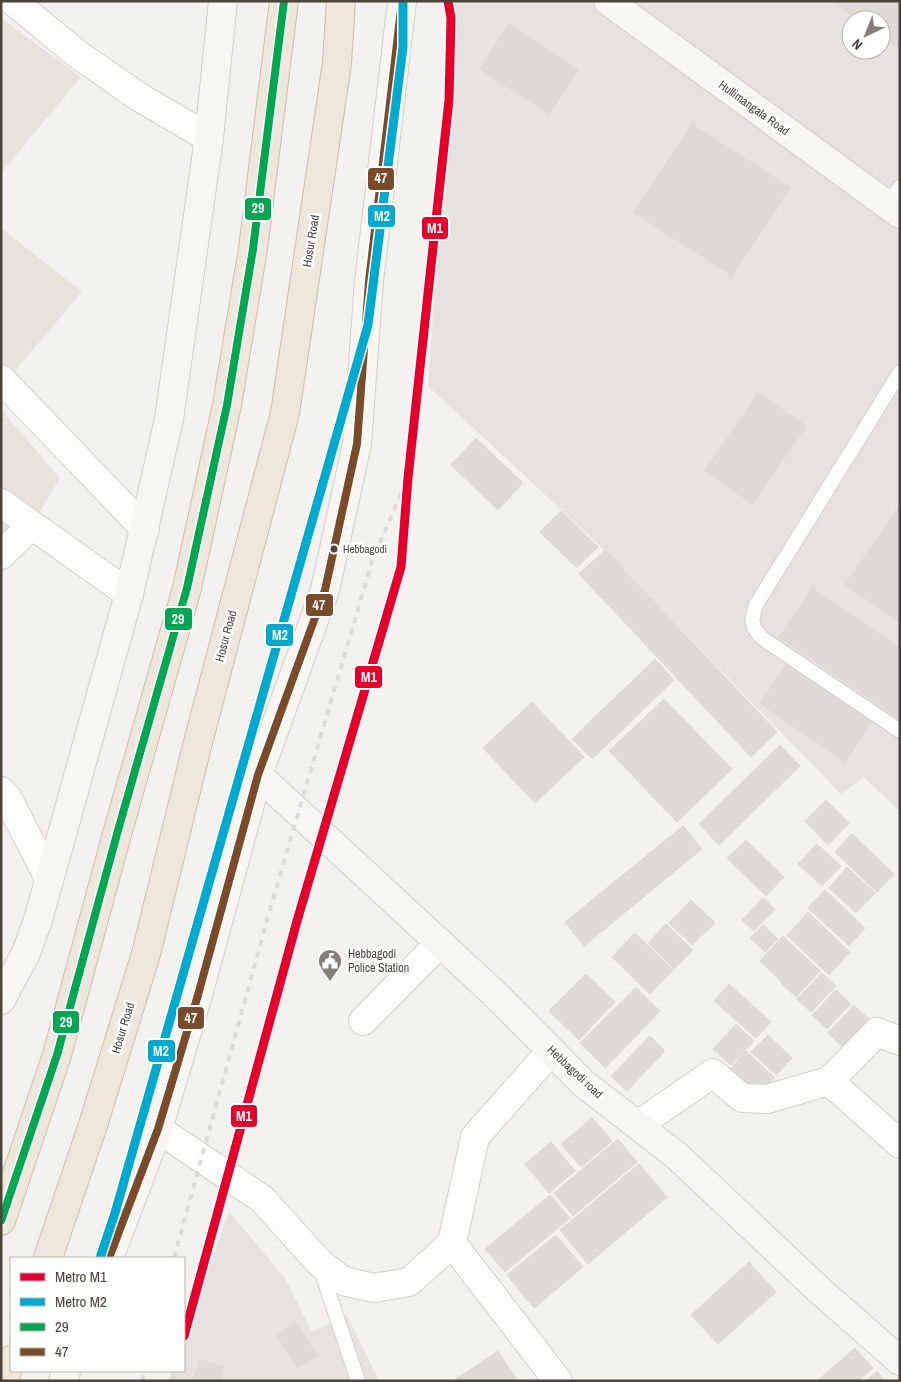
<svg xmlns="http://www.w3.org/2000/svg" width="901" height="1382" viewBox="0 0 901 1382" font-family="'Archivo Narrow',sans-serif">
	<rect width="100%" height="100%" fill="#f4f2ee"/>
	<path fill="#e7e4dc" d="M1,18l80,59 -80,96z
		M1,228l81,64 -81,95z
		M1,410l59,68 -59,98z"/>
	<path fill="#e6e2de" fill-rule="evenodd" d="M455,1h445v811l-36,-35 -23,17 -247,-254 -166,-154zM851,20h30v30h-30z
		M229,1212l56,66 27,54 35,-17 32,66h-211l4,-10h12v-34z"/>
	<path fill="#dedbd6" stroke="#dcd9d4" d="M831,1h69v47l-19,-13v-15h-22z
		M509,24l69,46 -29,44 -69,-45z
		M692,124l98,64 -58,88 -98,-64z
		M758,393l48,33 -53,78 -48,-33z
		M476,438l47,45 -25,27 -47,-45z
		M900,505v117l-55,-37z
		M561,511l37,36 -21,21 -37,-36z
		M605,550l172,182 -26,25 -172,-183z
		M812,588l88,60v71l-121,-82z
		M655,659l19,21 -82,79 -20,-20z
		M789,661l85,58 -29,43 -85,-59z
		M664,699l68,70 -55,53 -68,-71z
		M532,702l52,55 -49,46 -52,-55z
		M780,745l20,21 -81,79 -20,-21z
		M826,800l23,23 -21,22 -23,-24z
		M683,826l19,23 -118,97 -19,-24z
		M852,834l42,40 -17,18 -42,-40z
		M746,840l38,37 -18,19 -39,-38z
		M817,844l24,22 -19,20 -24,-22z
		M847,867l28,26 -19,20 -27,-25z
		M825,890l40,38 -16,18 -41,-38z
		M763,898l12,11 -21,22 -12,-11z
		M691,900l24,23 -23,22 -23,-22z
		M808,912l42,40 -21,23 -42,-40z
		M666,924l27,26 -19,19 -26,-26z
		M763,925l15,14 -13,13 -15,-14z
		M635,933l38,37 -23,24 -38,-37z
		M783,936l22,21 -23,25 -22,-21z
		M805,957l15,14 -24,26 -15,-14z
		M822,973l14,13 -25,26 -14,-13z
		M586,974l29,28 -36,38 -30,-29z
		M729,984l42,38 -15,16 -42,-37z
		M636,987l24,24 -55,57 -25,-25z
		M836,990l15,14 -24,25 -15,-14z
		M854,1005l22,21 -26,28 -22,-21z
		M736,1024l18,17 -23,24 -18,-16z
		M768,1035l24,23 -16,17 -25,-23z
		M650,1036l15,15 -38,40 -16,-15z
		M746,1051l29,27 -18,19 -28,-27z
		M592,1118l20,23 -31,26 -20,-23z
		M618,1139l19,23 -64,54 -19,-23z
		M551,1142l24,29 -26,22 -24,-29z
		M639,1164l28,33 -79,67 -28,-34z
		M550,1195l20,23 -65,54 -20,-23z
		M556,1235l27,32 -49,41 -27,-33z
		M749,1262l27,30 -58,52 -27,-29z
		M297,1323l20,33 -19,12 -21,-33z
		M855,1348l18,20 -15,13h-41z
		M498,1351l20,30h-65z
		M200,1360l24,7 -4,14h-27z
		M877,1371l8,10h-19z"/>
	<g fill="none" stroke-linecap="round" stroke-linejoin="round">
		<g stroke="#d2d0cb" stroke-width="16">
			<path id="lane" d="M887,205l13,-18
				M900,372l-144,233c-5,15 -6,21 6,33l138,93
				M320,1267l38,114"/>
		</g>
		<g stroke="#d2d0cb" stroke-width="30">
			<path id="street" d="M13,1l63,52 63,44 70,41
				M1,379l144,150
				M1,503l128,91
				M1,555l31,-30
				M1,791l6,6 42,81
				M363,1021l77,-78
				M551,1051l-76,86 -23,106 106,138
				M829,1081l71,63
				M638,1125l75,-52 29,25 25,1 62,-18 48,-49 23,9
				M158,1129l104,70 57,63 24,19 31,7 35,-6 43,-39"/>
		</g>
		<g stroke="#d3cfc5" stroke-width="30">
			<path id="secondary" d="M608,1l292,213
				M258,775l239,221 86,87 94,73 141,133 82,72
				M1,1000l25,-47 12,-33 91,-326 40,-175 40,-281 14,-137
				M109,1258l49,-129 40,-134 60,-220 67,-185 32,-146 12,-163 33,-280
				M63,1381l3,-10"/>
		</g>
		<g stroke="#ccbfa9" stroke-width="30">
			<path id="highway" d="M1,1221l56,-166 60,-221 70,-246 40,-183 26,-156 31,-248
				M48,1258l45,-133 53,-171 51,-208 88,-333 52,-350 4,-62
				M4,1381l7,-21"/>
		</g>
		<use href="#lane" stroke="#fdfdfc" stroke-width="14"/>
		<use href="#street" stroke="#fdfdfc" stroke-width="28"/>
		<use href="#secondary" stroke="#f7f6f1" stroke-width="28"/>
		<use href="#highway" stroke="#ede8db" stroke-width="28"/>
		<path stroke="#dbdbda" stroke-width="4" stroke-dasharray="6 6" stroke-linecap="butt" d="M174,1258l95,-345 103,-352 32,-74
			M184,1336l113,-415 104,-354 7,-89 41,-378 2,-82 -3,-17
			M142,1381l3,-10
			M172,1381l3,-10"/>
		<g stroke="#fff" stroke-width="11">
			<path id="bus-1" d="M1,1221l56,-166 60,-221 70,-246 40,-183 26,-156 31,-248"/>
		</g>
		<g stroke="#fff" stroke-width="11">
			<path id="bus-2" d="M109,1258l49,-129 40,-134 60,-220 67,-185 32,-146 12,-163 33,-280"/>
		</g>
		<use href="#bus-1" stroke="#00a651" stroke-width="8"/>
		<use href="#bus-2" stroke="#7a4b2a" stroke-width="8"/>
		<g stroke="#fff" stroke-width="12">
			<path id="metro-1" d="M184,1336l113,-415 104,-354 7,-89 41,-378 2,-82 -3,-17"/>
		</g>
		<g stroke="#fff" stroke-width="12">
			<path id="metro-2" d="M100,1258l15,-45 253,-888 35,-278v-46"/>
		</g>
		<use href="#metro-1" stroke="#e4002b" stroke-width="9"/>
		<use href="#metro-2" stroke="#00a9ce" stroke-width="9"/>
	</g>
	<defs>
		<g id="civic-pin" transform="scale(1.25)"><path d="M0 17L-7.5 6A9.5 9.5 0 1 1 7.5 6Z" fill="#868178" stroke="#fff"/><path d="M-.6-6.5H3V-4.5H.6V-3L4-1V1h2V6H-6V1h2V-1L-.6-3ZM-1.2 2.5V6h2.4V2.5Z" fill="#fff"/></g>
	</defs>
	<g fill-rule="evenodd">
		<use href="#civic-pin" x="330" y="961"/>
	</g>
	<circle fill="#4b4439" stroke="#fff" stroke-width="2" cx="334" cy="549" r="4.5"/>
	<g text-anchor="middle" dominant-baseline="central" stroke-width="5" stroke-linejoin="round" paint-order="stroke">
		<g font-size="11" fill="#4b4439" stroke="#fff" text-anchor="start">
			<text x="343" y="549">Hebbagodi</text>
		</g>
		<g font-size="12" fill="#4b4439" stroke="#fff">
			<text transform="translate(754 108) rotate(36)">Hullimangala Road</text>
			<text transform="translate(311 241) rotate(-81)">Hosur Road</text>
			<text transform="translate(226 636) rotate(-75)">Hosur Road</text>
			<text transform="translate(123 1028) rotate(-73)">Hosur Road</text>
			<text transform="translate(575 1072) rotate(43)">Hebbagodi road</text>
		</g>
		<g font-size="12" fill="#4b4439" stroke="#fff" text-anchor="start">
			<text x="348" y="954">Hebbagodi<tspan x="348" dy="14">Police Station</tspan></text>
		</g>
	</g>
	<g stroke="#fff" stroke-width="2">
		<rect x="367" y="167" width="28" height="24" rx="5" fill="#7a4b2a"/>
		<rect x="244" y="197" width="28" height="24" rx="5" fill="#00a651"/>
		<rect x="367" y="204" width="29" height="24" rx="5" fill="#00a9ce"/>
		<rect x="421" y="216" width="28" height="24" rx="5" fill="#e4002b"/>
		<rect x="305" y="593" width="29" height="24" rx="5" fill="#7a4b2a"/>
		<rect x="164" y="607" width="29" height="24" rx="5" fill="#00a651"/>
		<rect x="265" y="623" width="29" height="24" rx="5" fill="#00a9ce"/>
		<rect x="354" y="665" width="29" height="24" rx="5" fill="#e4002b"/>
		<rect x="177" y="1006" width="28" height="24" rx="5" fill="#7a4b2a"/>
		<rect x="52" y="1010" width="28" height="24" rx="5" fill="#00a651"/>
		<rect x="147" y="1039" width="29" height="24" rx="5" fill="#00a9ce"/>
		<rect x="230" y="1104" width="28" height="24" rx="5" fill="#e4002b"/>
	</g>
	<g font-size="14" text-anchor="middle" font-weight="bold" fill="#fff">
		<text x="381" y="183">47</text>
		<text x="258" y="213">29</text>
		<text x="382" y="221">M2</text>
		<text x="435" y="233">M1</text>
		<text x="319" y="610">47</text>
		<text x="178" y="624">29</text>
		<text x="280" y="640">M2</text>
		<text x="369" y="682">M1</text>
		<text x="191" y="1023">47</text>
		<text x="66" y="1027">29</text>
		<text x="161" y="1056">M2</text>
		<text x="244" y="1121">M1</text>
	</g>
	<rect width="901" height="1382" fill="none" stroke="#4b4439" stroke-width="5"/>
	<rect x="10" y="1257" width="175" height="115" fill="#ffffff" stroke="#b7b4b0"/>
	<rect x="20" y="1273" width="25" height="8" fill="#e4002b" stroke="#b7b4b0"/>
	<text x="55" y="1282" font-size="15" fill="#4b4439">Metro M1</text>
	<rect x="20" y="1298" width="25" height="8" fill="#00a9ce" stroke="#b7b4b0"/>
	<text x="55" y="1307" font-size="15" fill="#4b4439">Metro M2</text>
	<rect x="20" y="1323" width="25" height="8" fill="#00a651" stroke="#b7b4b0"/>
	<text x="55" y="1332" font-size="15" fill="#4b4439">29</text>
	<rect x="20" y="1348" width="25" height="8" fill="#7a4b2a" stroke="#b7b4b0"/>
	<text x="55" y="1357" font-size="15" fill="#4b4439">47</text>
	<g transform="translate(866 35) rotate(223)"><circle r="24" fill="#ffffff" stroke="#b7b4b0"/>
	<path d="M0-4L9 19L0 12L-9 19Z" fill="#868178"/>
	<text y="-8" font-size="14" font-weight="bold" text-anchor="middle" fill="#4b4439">N</text>
	</g>
</svg>
